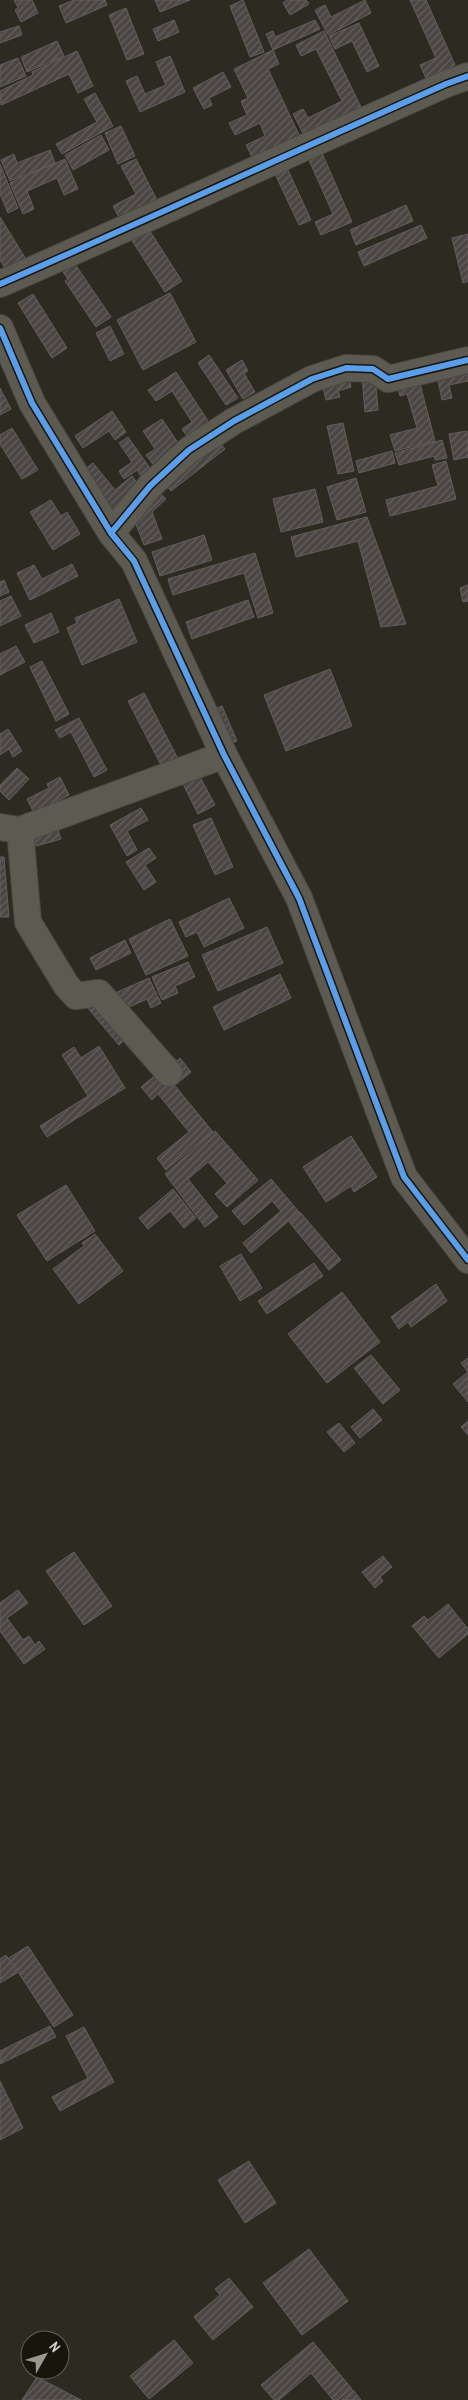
<svg xmlns="http://www.w3.org/2000/svg" width="468" height="2400" viewBox="0 0 468 2400" font-family="'Archivo Narrow',sans-serif">
	<defs>
		<pattern id="building-hatch" width="6" height="6" patternUnits="userSpaceOnUse" patternTransform="scale(1.25)"><rect width="6" height="6" fill="#4b4644"/><path d="M-1 1l2-2M0 6l6-6M5 7l2-2" fill="none" stroke="#64605e"/></pattern>
	</defs>
	<rect width="100%" height="100%" fill="#2d2a21"/>
	<path fill="url(#building-hatch)" stroke="#635e5c" d="M14,0h18l6,13 -17,9 -6,-12 3,-2z
		M74,0h31l2,5 -41,18 -7,-17z
		M155,0h35l-30,12z
		M243,0l21,52 -14,5 -20,-51z
		M287,0h19l3,4 -19,11 -7,-12z
		M365,0l6,13 -43,22 -13,-25 10,-5 6,12z
		M410,0h16l29,65 -29,13 -6,-13 16,-7z
		M126,8l18,46 -17,6 -18,-45z
		M174,20l5,12 -21,9 -5,-12z
		M315,20l5,9 -47,21 -7,-16 7,-3 2,6z
		M359,23l20,43 -12,6 -15,-31 -17,8 -6,-13z
		M19,26l3,9 -22,8v-11z
		M324,31l37,76 -57,28 -11,-21 10,-5 5,9 34,-17 -26,-52 -15,7 -5,-11z
		M57,41l7,15 -37,16 -6,-15z
		M273,50l6,14 -11,5 32,68 -47,22 -7,-14 19,-9 -5,-13 -25,12 -6,-12 18,-8 -6,-14 7,-3 -14,-29z
		M77,51l16,35 -15,7 -9,-19 -68,31 -1,-14 33,-16 -1,-3z
		M170,56l15,36 -45,20 -14,-31 11,-5 8,18 21,-9 -10,-23z
		M18,58l8,18 -26,11v-22z
		M223,72l8,15 -22,11 3,7 -8,4 -11,-21z
		M95,93l18,33 -51,28 -6,-10 41,-22 -13,-23z
		M121,126l14,30 -17,8 -13,-31z
		M101,135l8,15 -36,20 -8,-15z
		M319,146l33,76 -31,13 -6,-13 18,-8 -24,-54z
		M50,150l5,13 -45,18 -9,-21 13,-6 3,9z
		M65,159l13,30 -14,6 -7,-17 -30,13 7,18 -11,5 -13,-31z
		M136,159l23,45 -37,19 -9,-17 23,-12 -15,-28z
		M0,164l18,44 -10,5 -8,-19z
		M288,170l23,50 -12,5 -23,-49z
		M406,205l7,16 -57,24 -6,-15z
		M0,217l29,47 -19,12 -10,-16z
		M146,225l36,56 -17,11 -36,-56z
		M421,225l6,13 -63,28 -6,-14z
		M468,234v47l-5,2 -11,-45z
		M73,261l38,56 -15,10 -31,-46 3,-2 -7,-10z
		M170,293l26,49 -53,28 -26,-50z
		M33,294l34,54 -15,10 -34,-55z
		M110,326l14,28 -14,7 -14,-28z
		M209,355l29,43 -12,7 -28,-42z
		M242,360l6,11 -4,2 11,19 -12,7 -17,-29z
		M468,371v10l-19,4 3,13 -10,2 -5,-24z
		M176,372l34,52 -22,14 -6,-9 10,-7 -20,-31 -16,10 -8,-11z
		M348,372l3,15 -13,4 2,6 -14,3 -5,-21z
		M375,375l3,35 -13,2 -3,-36z
		M418,376l17,65 -40,10 -5,-16 27,-7 -10,-34 -7,2 -4,-14z
		M0,388l11,21 -11,6z
		M112,411l14,21 -11,8 -6,-9 -26,17 -8,-12z
		M162,419l20,30 -27,18 -9,-12 9,-6 -12,-18z
		M343,423l11,48 -16,3 -11,-48z
		M12,428l26,42 -16,9 -22,-35v-9z
		M467,431l1,26 -14,3 -5,-26z
		M128,437l26,37 -10,7 -7,-11 -13,9 -5,-8 13,-9 -13,-19z
		M217,439l8,10 -54,42 -8,-10z
		M442,440l5,18 -12,2 -1,-4 -35,9 -4,-12z
		M392,451l3,12 -36,10 -3,-12z
		M446,461l10,38 -66,17 -4,-16 52,-14 -6,-21z
		M93,463l22,27 17,-14 12,16 -31,24 -33,-43z
		M356,478l10,34 -29,8 -10,-33z
		M152,486l14,13 -14,13 10,27 -18,6 -10,-26z
		M315,489l8,33 -42,10 -8,-33z
		M51,500l10,16 6,-4 13,22 -27,16 -23,-38z
		M367,517l39,107 -25,3 -23,-86 -62,16 -5,-20z
		M204,535l8,25 -52,16 -8,-24z
		M255,553l18,60 -15,5 -14,-45 -71,22 -5,-16z
		M72,564l6,12 -48,24 -13,-27 17,-8 8,14z
		M4,580l5,12 -9,4v-14z
		M468,585v16l-5,1 -3,-14z
		M11,596l10,20 -21,10v-25z
		M119,599l18,43 -55,23 -15,-37 10,-5 -2,-5z
		M248,600l6,17 -62,22 -6,-17z
		M51,613l8,19 -25,11 -9,-18z
		M16,646l9,16 -25,13v-21z
		M42,661l27,53 -13,7 -26,-54z
		M330,669l22,57 -66,25 -22,-56z
		M144,693l34,66 -16,8 -34,-66z
		M222,706l15,35 -14,6 -15,-35z
		M79,718l28,52 -13,7 -23,-45 -11,6 -5,-8z
		M8,729l14,22 -9,6 -4,-8 -9,6v-21z
		M17,768l12,11 -20,21 -9,-9v-6z
		M199,775l16,30 -17,9 -15,-30z
		M60,777l9,18 -35,18 -7,-14 22,-11 -2,-4z
		M141,808l7,12 -21,11 10,19 -10,6 -17,-31z
		M211,818l22,49 -18,8 -22,-50z
		M57,827l4,12 -25,7 -4,-11z
		M149,848l7,10 -11,7 11,17 -12,8 -18,-28z
		M0,857h4l5,60h-9z
		M229,898l15,30 -40,19 -7,-15 -11,5 -7,-15z
		M170,919l18,37 -42,19 -17,-36z
		M267,927l16,36 -65,28 -16,-36z
		M125,940l6,13 -35,17 -6,-12z
		M188,962l7,15 -20,9 3,7 -16,7 -10,-23z
		M280,974l11,24 -67,32 -11,-23z
		M149,978l12,25 -10,5 -4,-9 -27,12 -7,-17z
		M96,997l33,39 -10,9 -33,-39z
		M99,1046l26,42 -78,49 -7,-11 48,-30 -26,-41 12,-8 7,11z
		M169,1053l8,8 3,-3 11,14 -12,10 -18,-23z
		M162,1070l51,62 -47,38 -9,-12 32,-26 -31,-38 -6,6 -11,-13z
		M215,1131l43,49 -31,27 -12,-13 12,-11 -19,-21 -20,17 30,38 -13,10 -40,-53z
		M351,1136l26,41 -23,15 -3,-6 -25,16 -23,-35z
		M271,1179l28,33 -48,41 -8,-10 38,-32 -9,-10 -28,24 -12,-14z
		M66,1185l29,46 -48,30 -30,-46z
		M173,1189l23,29 -12,10 -14,-17 -22,18 -9,-11z
		M300,1212l41,48 -12,10 -40,-48z
		M95,1234l28,37 -44,33 -26,-35 31,-23 -2,-3z
		M241,1254l21,34 -22,13 -20,-35z
		M314,1263l9,13 -56,38 -9,-13z
		M436,1284l11,17 -36,26 -3,-5 -9,7 -8,-12z
		M342,1292l38,50 -53,41 -39,-49z
		M371,1355l29,35 -17,14 -29,-36z
		M468,1358v44l-15,-18 15,-12 -7,-9z
		M373,1409l9,11 -22,18 -9,-11z
		M468,1421v14l-7,-8z
		M339,1423l16,20 -11,9 -17,-20z
		M74,1552l38,54 -28,19 -38,-54z
		M383,1556l9,11 -12,10 3,4 -8,7 -13,-16z
		M18,1590l10,13 -21,15 16,22 6,-4 6,9 4,-4 6,8 -21,15 -24,-33v-28z
		M448,1604l20,25v5l-29,24 -27,-32 12,-10 4,4z
		M28,1946l45,69 -19,12 -45,-69z
		M6,1955l11,18 -17,10v-24z
		M50,2026l6,11 -56,27v-13z
		M84,2027l30,55 -54,29 -8,-14 36,-19 -22,-42z
		M0,2081l23,47 -23,12z
		M249,2161l27,42 -31,20 -27,-43z
		M309,2249l39,52 -46,34 -39,-52z
		M229,2278l24,29 -40,33 -19,-23 26,-22 -5,-6z
		M174,2340l19,23 -44,36 -19,-23z
		M313,2342l39,47 -14,11h-5l-22,-27 -32,27h-5l-13,-15z
		M37,2377l44,23h-59z
		M353,2390l8,10h-20z"/>
	<g fill="none" stroke-linecap="round" stroke-linejoin="round">
		<g stroke="#4b4840" stroke-width="28">
			<path id="minor" d="M0,284c149,-65 297,-134 446,-200l22,-8
				M0,328l32,75 79,130 23,28 90,194 75,143 105,279 64,83
				M111,533l39,-47 39,-36 45,-29 78,-42 34,-11 27,1 15,10 80,-19
				M0,827l20,3 204,-75
				M20,830l8,92 38,63 10,11 23,-3 70,80"/>
		</g>
		<use href="#minor" stroke="#5d5a52" stroke-width="26"/>
		<g stroke="#18150d" stroke-width="9">
			<path id="cycleway" d="M0,284c149,-65 297,-134 446,-200l22,-8
				M0,328l32,75 79,130 23,28 90,194 75,143 105,279 64,83
				M111,533l39,-47 39,-36 45,-29 78,-42 34,-11 27,1 15,10 80,-19"/>
		</g>
		<use href="#cycleway" stroke="#5a9eea" stroke-width="6"/>
	</g>
	<g transform="translate(45 2355) rotate(51)"><circle r="24" fill="#18150d" stroke="#646157"/>
	<path d="M0-4L9 19L0 12L-9 19Z" fill="#9b978d"/>
	<text y="-8" font-size="14" font-weight="bold" text-anchor="middle" fill="#d6d2c7">N</text>
	</g>
</svg>
